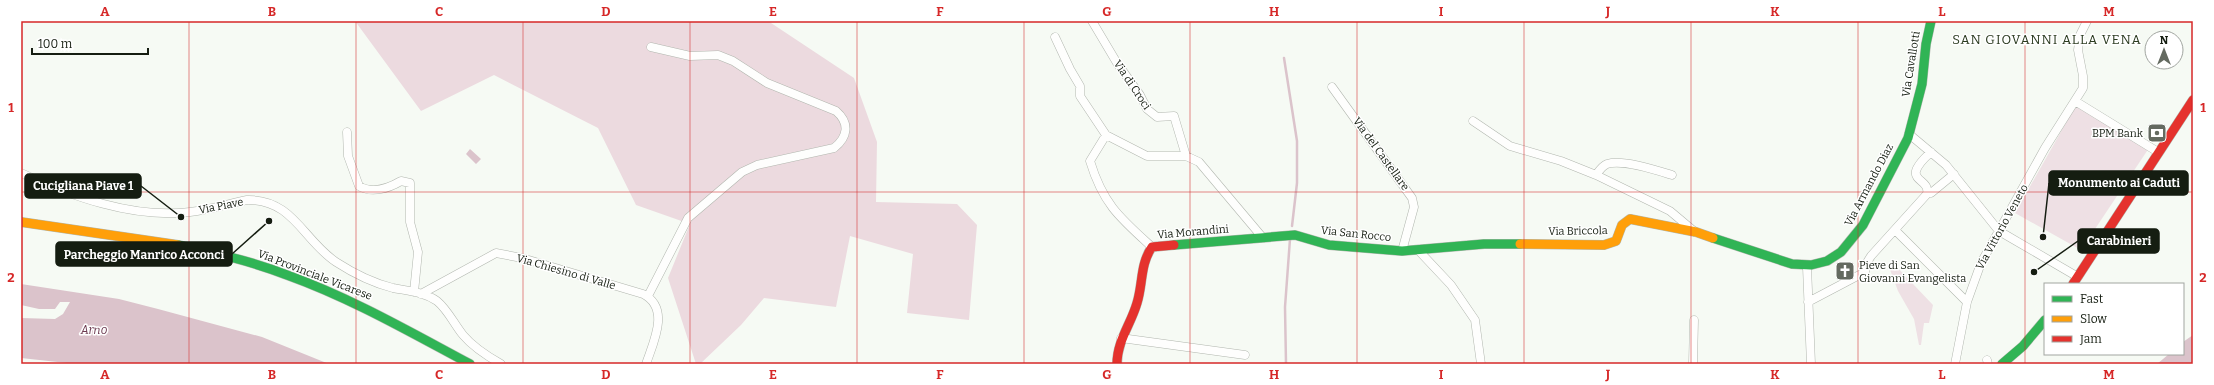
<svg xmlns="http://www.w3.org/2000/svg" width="2214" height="385" viewBox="0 0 2214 385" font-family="Bitter,serif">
	<rect width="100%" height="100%" fill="#f6faf4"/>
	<path fill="#eee0e4" d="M2076,105l73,43 -68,102 -66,-37z
		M1894,264l39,41 -4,18h-5l-3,22h-2l-5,-26 -16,-28 -9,-24z"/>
	<path fill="#ecdadf" d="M355,21h413l86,57 23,64 -1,60 81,2 20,21 -8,95 -62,-7 6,-59 -63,-18 -14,71 -72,-9 -23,27 -41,39h-4l-28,-86 22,-54 -54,-19 -38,-77 -104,-53 -73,36z"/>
	<path fill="#dbc3cb" d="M470,149l11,10 -5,5 -10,-10z
		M21,284l98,15 39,10 104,28 67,27h-253l-55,-6v-40l34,1 8,-5 7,-12h-10l-5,7h-16l-18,-4z
		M2193,335v29h-36l12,-10h14v-12z"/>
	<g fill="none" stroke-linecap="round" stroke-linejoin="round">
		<path stroke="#dbc3cb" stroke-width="2.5" d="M1284,58l13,83v42l-5,43
			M1286,364l-1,-57 5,-68"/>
		<g stroke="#b1b6ae" stroke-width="9">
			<path id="street" d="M1092,21l25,42 23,32 7,14 10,8 17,-1 12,40
				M1055,37l15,32 10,17v10l26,39 41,21h39l13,6 64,76
				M1332,87l80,111 2,9 -12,44
				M2075,101l83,51
				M1473,121l37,25 51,15 35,14
				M347,132l1,24 11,30c13,8 30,2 42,-5l9,2v39l8,30 -4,40
				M1909,134l37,31 53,66 79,46
				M1106,135l-16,26c13,43 30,57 62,86
				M21,173c50,23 112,46 169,39 19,-2 38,-8 57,-12 46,-1 56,40 89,62 17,11 37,21 57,26 15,3 31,4 44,13 11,9 17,23 26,34 10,12 24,21 38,29
				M1672,175c-16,-5 -49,-16 -65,-11 -5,2 -8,7 -11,11l74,36 25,21
				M1931,193l23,-19
				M1896,231l71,71
				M1419,251l32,34 24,35 6,44
				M1807,267l4,97
				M421,294l75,-41 26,5 121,36c28,14 10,49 3,70
				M648,296l40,-78 54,-46 15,-7 77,-17c14,-11 16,-25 2,-37l-69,-28 -34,-22 -15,-6 -28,1 -39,-9
				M1808,302l57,-30 1,-8 5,-8 56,-62c4,-18 -30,-11 4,-42
				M1121,338l124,17
				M1987,360l1,4
				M1693,364l1,-44
				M1955,364l12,-62 14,-39 64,-115 38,-60v-12l-5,-26 2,-15 7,-14"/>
		</g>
		<g stroke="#b1b6ae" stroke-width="10">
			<path id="fast" d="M1713,238l79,26 19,1 16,-4 14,-9 22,-27 45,-87 14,-54 4,-40 5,-23
				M178,245c37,8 73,16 109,30 64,23 123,57 183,89
				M1174,245l121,-10 34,10 73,6 82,-7h36
				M2002,364l21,-18 22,-26"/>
		</g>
		<g stroke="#b1b6ae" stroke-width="10">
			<path id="slow" d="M21,222l157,23
				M1520,244l84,1 12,-4 6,-16 8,-6 66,13 17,6"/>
		</g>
		<g stroke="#b1b6ae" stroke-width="10">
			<path id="jam" d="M2073,284l120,-184
				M1117,364c0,-23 14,-40 20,-61 6,-19 3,-39 15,-56l22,-2"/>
		</g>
		<use href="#street" stroke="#fefefd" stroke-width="8"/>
		<use href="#fast" stroke="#30b455" stroke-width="9"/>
		<use href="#slow" stroke="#ff9f0a" stroke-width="9"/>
		<use href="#jam" stroke="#e5322d" stroke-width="9"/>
	</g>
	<path fill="none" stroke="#d62828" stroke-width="1" stroke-opacity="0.55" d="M189,21v343M356,21v343M523,21v343M690,21v343M857,21v343M1024,21v343M1190,21v343M1357,21v343M1524,21v343M1691,21v343M1858,21v343M2025,21v343M21,192h2172"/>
	<defs>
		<g id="bank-square" transform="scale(1)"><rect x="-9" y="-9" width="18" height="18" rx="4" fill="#646a60" stroke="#fff"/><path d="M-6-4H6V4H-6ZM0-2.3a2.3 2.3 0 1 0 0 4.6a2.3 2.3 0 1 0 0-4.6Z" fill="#fff"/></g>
		<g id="church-square" transform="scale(1)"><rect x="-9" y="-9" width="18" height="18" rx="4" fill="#646a60" stroke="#fff"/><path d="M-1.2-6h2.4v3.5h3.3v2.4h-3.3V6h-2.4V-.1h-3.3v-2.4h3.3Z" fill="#fff"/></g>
	</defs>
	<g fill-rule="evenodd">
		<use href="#bank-square" x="2157" y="133"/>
		<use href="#church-square" x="1845" y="271"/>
	</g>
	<g text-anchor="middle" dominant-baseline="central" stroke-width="3" stroke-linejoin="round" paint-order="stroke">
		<g font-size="11" fill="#151d11" stroke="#fff">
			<text transform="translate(1911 64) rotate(-81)">Via Cavallotti</text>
			<text transform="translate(1132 85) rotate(56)">Via di Croci</text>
			<text transform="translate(1381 154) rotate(54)">Via del Castellare</text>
			<text transform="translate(1869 185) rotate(-62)">Via Armando Diaz</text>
			<text transform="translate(221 206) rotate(-11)">Via Piave</text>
			<text transform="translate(2002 227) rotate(-61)">Via Vittorio Veneto</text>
			<text transform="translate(1578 231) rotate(-1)">Via Briccola</text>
			<text transform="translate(1193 232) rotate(-5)">Via Morandini</text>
			<text transform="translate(1356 234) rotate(6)">Via San Rocco</text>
			<text transform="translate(566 272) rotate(16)">Via Chiesino di Valle</text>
			<text transform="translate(315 275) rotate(21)">Via Provinciale Vicarese</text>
		</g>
		<g font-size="11" fill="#151d11" stroke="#fff" text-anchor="end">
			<text x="2143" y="133">BPM Bank</text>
			<text x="1859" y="265" text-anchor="start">Pieve di San<tspan x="1859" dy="13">Giovanni Evangelista</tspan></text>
		</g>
		<g font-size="12" font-style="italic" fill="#6d3b51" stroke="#fff">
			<text x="94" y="330">Arno</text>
		</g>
		<g font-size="13" letter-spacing="1" fill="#2b3b20" stroke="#fff">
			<text x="2047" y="39">SAN GIOVANNI ALLA VENA</text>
		</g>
	</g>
	<path fill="none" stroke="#151d11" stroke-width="1.5" d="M2043 237L2049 183M181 217L141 186M2034 272L2078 241M269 221L232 254"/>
	<g fill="#151d11" stroke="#fff" stroke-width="1.5">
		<circle cx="2043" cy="237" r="4"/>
		<circle cx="181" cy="217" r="4"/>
		<circle cx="2034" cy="272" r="4"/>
		<circle cx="269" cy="221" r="4"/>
	</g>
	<g fill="#151d11" stroke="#151d11" stroke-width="1.5">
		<rect x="2049" y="171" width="139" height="24" rx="4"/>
		<rect x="25" y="174" width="116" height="24" rx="4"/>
		<rect x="2078" y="229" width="81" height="24" rx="4"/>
		<rect x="56" y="242" width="176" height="24" rx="4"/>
	</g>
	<g font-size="12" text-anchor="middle" font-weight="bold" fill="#fff">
		<text x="2119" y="187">Monumento ai Caduti</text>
		<text x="83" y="190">Cucigliana Piave 1</text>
		<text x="2119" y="245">Carabinieri</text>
		<text x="144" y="259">Parcheggio Manrico Acconci</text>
	</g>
	<rect width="2214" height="385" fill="none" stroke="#ffffff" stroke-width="44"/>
	<rect x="2044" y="283" width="140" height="72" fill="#ffffff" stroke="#a1a5a0"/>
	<rect x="2052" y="296" width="20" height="6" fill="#30b455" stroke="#a1a5a0"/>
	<text x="2080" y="303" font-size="12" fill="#151d11">Fast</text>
	<rect x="2052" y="316" width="20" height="6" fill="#ff9f0a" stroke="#a1a5a0"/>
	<text x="2080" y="323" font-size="12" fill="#151d11">Slow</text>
	<rect x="2052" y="336" width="20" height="6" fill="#e5322d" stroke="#a1a5a0"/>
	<text x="2080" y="343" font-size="12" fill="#151d11">Jam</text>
	<g transform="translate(2164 50)"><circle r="19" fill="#ffffff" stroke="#a1a5a0"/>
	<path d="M0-3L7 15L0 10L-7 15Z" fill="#646a60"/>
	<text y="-6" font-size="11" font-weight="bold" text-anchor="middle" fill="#151d11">N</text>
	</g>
	<path d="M32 48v6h116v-6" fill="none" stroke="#151d11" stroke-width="2"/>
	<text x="38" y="48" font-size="12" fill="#151d11" stroke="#ffffff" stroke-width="3" paint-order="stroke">100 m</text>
	<rect x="22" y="22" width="2170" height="341" fill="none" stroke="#d62828" stroke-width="1.5"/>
	<g font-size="13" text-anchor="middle" font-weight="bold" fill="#d62828">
		<text x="105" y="16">A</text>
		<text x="272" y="16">B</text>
		<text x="439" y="16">C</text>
		<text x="606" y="16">D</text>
		<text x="773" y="16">E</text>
		<text x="940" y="16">F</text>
		<text x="1107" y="16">G</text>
		<text x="1274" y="16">H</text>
		<text x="1441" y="16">I</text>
		<text x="1608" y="16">J</text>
		<text x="1775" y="16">K</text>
		<text x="1942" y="16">L</text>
		<text x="2109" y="16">M</text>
		<text x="11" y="112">1</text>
		<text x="2203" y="112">1</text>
		<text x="11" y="282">2</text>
		<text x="2203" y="282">2</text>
		<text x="105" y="379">A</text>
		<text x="272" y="379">B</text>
		<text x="439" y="379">C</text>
		<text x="606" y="379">D</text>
		<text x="773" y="379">E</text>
		<text x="940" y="379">F</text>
		<text x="1107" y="379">G</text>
		<text x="1274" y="379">H</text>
		<text x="1441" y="379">I</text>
		<text x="1608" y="379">J</text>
		<text x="1775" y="379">K</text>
		<text x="1942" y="379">L</text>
		<text x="2109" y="379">M</text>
	</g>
</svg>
